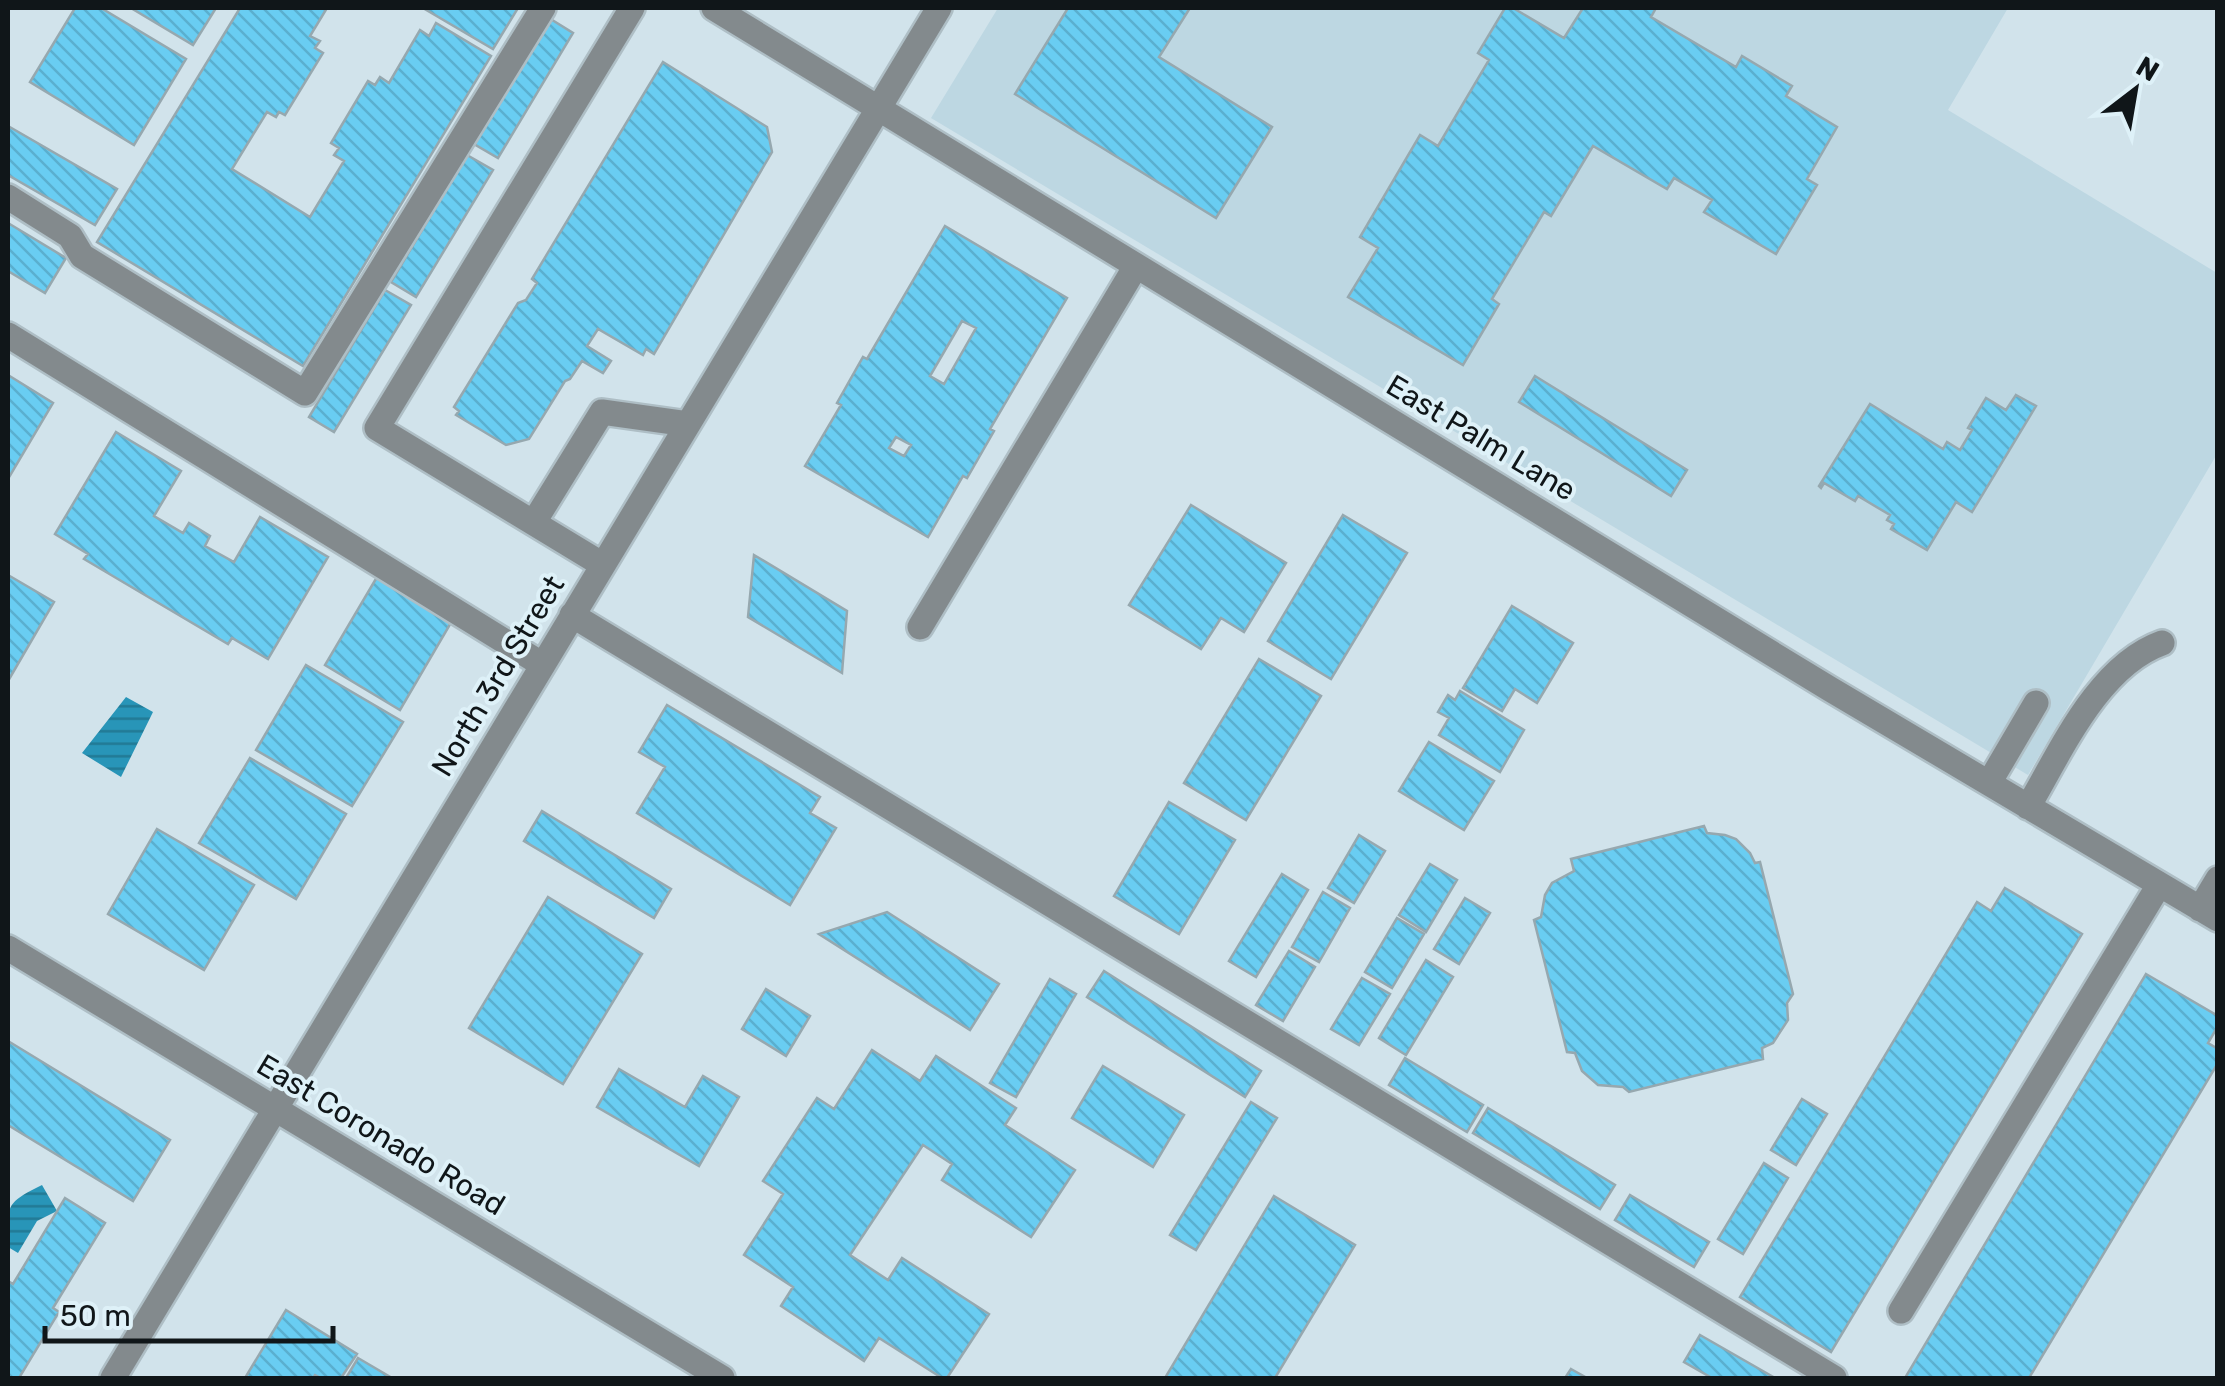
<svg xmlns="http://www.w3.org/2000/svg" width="2225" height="1386" viewBox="0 0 2225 1386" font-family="Rubik,sans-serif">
	<defs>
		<pattern id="water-rules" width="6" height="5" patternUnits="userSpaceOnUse" patternTransform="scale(2.5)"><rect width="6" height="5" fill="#2895b8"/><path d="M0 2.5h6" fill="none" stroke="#217995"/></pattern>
		<pattern id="building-back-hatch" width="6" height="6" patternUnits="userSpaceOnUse" patternTransform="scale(2.5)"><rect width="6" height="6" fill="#69cdf2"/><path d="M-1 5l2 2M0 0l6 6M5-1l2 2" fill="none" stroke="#5aafcf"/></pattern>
	</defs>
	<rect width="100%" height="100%" fill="#d1e3eb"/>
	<path fill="#bdd7e2" d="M998,8h1010l-60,102 269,163v181l-189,321 -1097,-657z"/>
	<path fill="url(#water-rules)" d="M126,697l27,15 -32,65 -39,-24z
		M42,1185l15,26 -20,10 -19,32 -10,-6c0,-41 -5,-43 34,-62z"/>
	<path fill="url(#building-back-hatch)" stroke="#96a8af" stroke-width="2.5" fill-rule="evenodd" d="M75,8h26l85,51 -52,86 -104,-63z
		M131,8h85l-23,37z
		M240,8h87l-17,28 10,5 -5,7 8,5 -38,62 -6,-3 -3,5 -9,-5 -35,57 78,48 34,-56 -10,-6 5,-7 -8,-5 37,-62 7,4 5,-8 9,6 31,-53 9,6 7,-13 55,33 -188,310 -206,-124z
		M423,8h95l-25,41z
		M1068,8h122l-31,49 113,70 -56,91 -201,-124z
		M1505,8h8l51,30 19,-30h73l-5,9 85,50 6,-11 50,30 -6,10 51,31 -30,52 10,6 -41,69 -72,-42 8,-12 -38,-22 -7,11 -74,-43 -42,70 -7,-4 -52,87 7,5 -36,61 -115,-68 30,-49 -18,-11 60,-102 18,11 51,-86 -11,-7z
		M549,18l24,15 -75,125 -24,-14z
		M663,62l104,65 5,25 -118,202 -8,-5 -3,6 -45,-26 -11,17 24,15 -8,12 -21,-12 -12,18 -5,2 -36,58 -23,6 -50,-30 3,-4 -5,-4 64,-104 8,-3 11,-17 -5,-4z
		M8,126l109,63 -22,36 -87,-50z
		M467,155l26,15 -77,127 -25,-15z
		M8,223l58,35 -21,35 -37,-22z
		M945,226l122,72 -77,131 4,2 -27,47 -4,-2 -35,61 -123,-71 36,-61 -4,-2 26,-46 4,2zM962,321l14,7 -32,56 -14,-8zM896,437l15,8 -7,11 -15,-8z
		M385,290l26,15 -77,127 -25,-15z
		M8,375l45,28 -45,76z
		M1535,376l152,94 -16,26 -152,-94z
		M2016,395l20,11 -64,106 -16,-10 -29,48 -36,-21 3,-5 -7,-4 3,-5 -32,-19 -3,5 -31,-18 -3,5 -2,-2 51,-82 73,45 4,-7 13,8 12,-20 -4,-2 18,-30 20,12z
		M116,432l65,39 -27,45 29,17 6,-10 21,13 -5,10 29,16 26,-45 68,40 -60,102 -36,-21 -4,6 -144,-85 4,-5 -33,-20z
		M1191,505l95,58 -42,69 -23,-14 -20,31 -72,-44z
		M1343,515l64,38 -76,126 -63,-38z
		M754,555l93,56 -5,62 -94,-56z
		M8,575l46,27 -46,79z
		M377,577l75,44 -52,89 -75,-45z
		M1512,606l61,37 -36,60 -22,-14 -13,22 -39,-23z
		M1259,659l62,37 -75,124 -62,-37z
		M306,665l97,57 -51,84 -96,-56z
		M1460,691l64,39 -24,42 -61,-37 10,-17 -11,-6 10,-17 7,5z
		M667,705l153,92 -10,16 26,15 -46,77 -153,-92 28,-46 -26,-15z
		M1429,742l65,39 -30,49 -65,-39z
		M250,758l96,56 -50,85 -97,-56z
		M1169,802l66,38 -56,94 -65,-38z
		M542,811l129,78 -17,29 -130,-77z
		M1704,826l3,7 18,2 11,4 14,14 5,10 5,-1 33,132 -6,9 1,17 -15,23 -11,5 1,11 -134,33 -6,-5 -25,-2 -16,-14 -7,-18 -8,-1 -33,-132 7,-3 4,-22 7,-12 22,-12 -3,-12z
		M157,829l97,56 -50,85 -96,-56z
		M1359,835l26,16 -31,52 -26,-15z
		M1430,864l27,16 -31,52 -27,-17z
		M1282,874l26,16 -52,87 -27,-16z
		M2005,888l77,46 -251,418 -91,-55 237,-395 14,9z
		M1323,892l27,16 -31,54 -27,-15z
		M548,897l94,57 -79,130 -94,-56z
		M1465,898l25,15 -31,51 -25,-15z
		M887,912l112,72 -29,46 -151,-96z
		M1397,918l27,16 -32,54 -27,-16z
		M1289,951l26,16 -32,54 -27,-16z
		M1426,960l27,17 -47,78 -27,-17z
		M1104,971l157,100 -16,26 -158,-100z
		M2146,974l72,42v10l-10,17 10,6v14l-189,315h-124z
		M1362,978l28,16 -31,51 -28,-16z
		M1050,979l26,15 -60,103 -26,-14z
		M766,989l44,27 -24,40 -44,-27z
		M8,1041l162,99 -37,61 -125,-76z
		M872,1050l48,31 16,-25 80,52 -11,17 70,45 -44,67 -89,-57 10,-16 -29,-19 -73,110 38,25 14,-22 87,56 -42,64h-5l-63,-40 -15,23 -83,-55 12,-19 -49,-32 39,-61 -20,-13 54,-83 17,11z
		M1405,1058l78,47 -16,27 -78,-47z
		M1103,1066l81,49 -31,52 -81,-49z
		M619,1069l66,38 18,-31 36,21 -40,69 -102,-59z
		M1802,1099l25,15 -31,51 -25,-15z
		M1251,1102l26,16 -81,132 -26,-15z
		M1488,1108l127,77 -15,24 -127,-76z
		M1764,1163l24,15 -45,76 -25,-15z
		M1630,1195l79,47 -15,25 -79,-47z
		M1274,1196l81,49 -80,133h-110z
		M65,1198l40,25 -52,85 6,4 -40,66h-11v-97l5,3z
		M286,1310l71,44 -16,24h-20l-6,-3 -2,3h-68z
		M1700,1335l75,43h-63l-28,-16z
		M358,1358l34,20h-46z
		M1571,1369l16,9h-22z"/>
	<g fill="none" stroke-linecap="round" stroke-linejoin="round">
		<g stroke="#aebec5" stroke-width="30">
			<path id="minor" d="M714,8l1116,681 388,230
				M8,197l62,39 12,20 223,137 238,-385
				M8,335l535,330
				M534,522l68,-110 86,12
				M603,565l-226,-137 255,-420
				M572,615l1262,763
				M920,627l216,-361
				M1989,783l47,-80
				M2028,807c33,-56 70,-141 134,-164
				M2200,909l18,-30
				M8,948l714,430
				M1901,1311l258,-426
				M113,1378l826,-1370"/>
		</g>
		<use href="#minor" stroke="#838a8d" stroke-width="25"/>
	</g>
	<g text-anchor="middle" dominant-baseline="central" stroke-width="8" stroke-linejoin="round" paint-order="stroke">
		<g font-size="30" fill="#101619" stroke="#def1f8">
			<text transform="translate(1481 438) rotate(31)">East Palm Lane</text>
			<text transform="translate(498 676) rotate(-59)">North 3rd Street</text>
			<text transform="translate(381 1135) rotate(31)">East Coronado Road</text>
		</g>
	</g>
	<rect width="2225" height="1386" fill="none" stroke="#101619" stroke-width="20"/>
	<g transform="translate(2135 90) rotate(31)" stroke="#def1f8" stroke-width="8" paint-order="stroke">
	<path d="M0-8L18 38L0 25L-18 38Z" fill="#101619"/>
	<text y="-15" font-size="28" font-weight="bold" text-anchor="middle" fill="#101619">N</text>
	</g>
	<path d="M45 1326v15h288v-15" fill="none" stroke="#101619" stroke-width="5"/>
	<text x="60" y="1326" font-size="30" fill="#101619" stroke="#def1f8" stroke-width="8" paint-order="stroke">50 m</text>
</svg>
